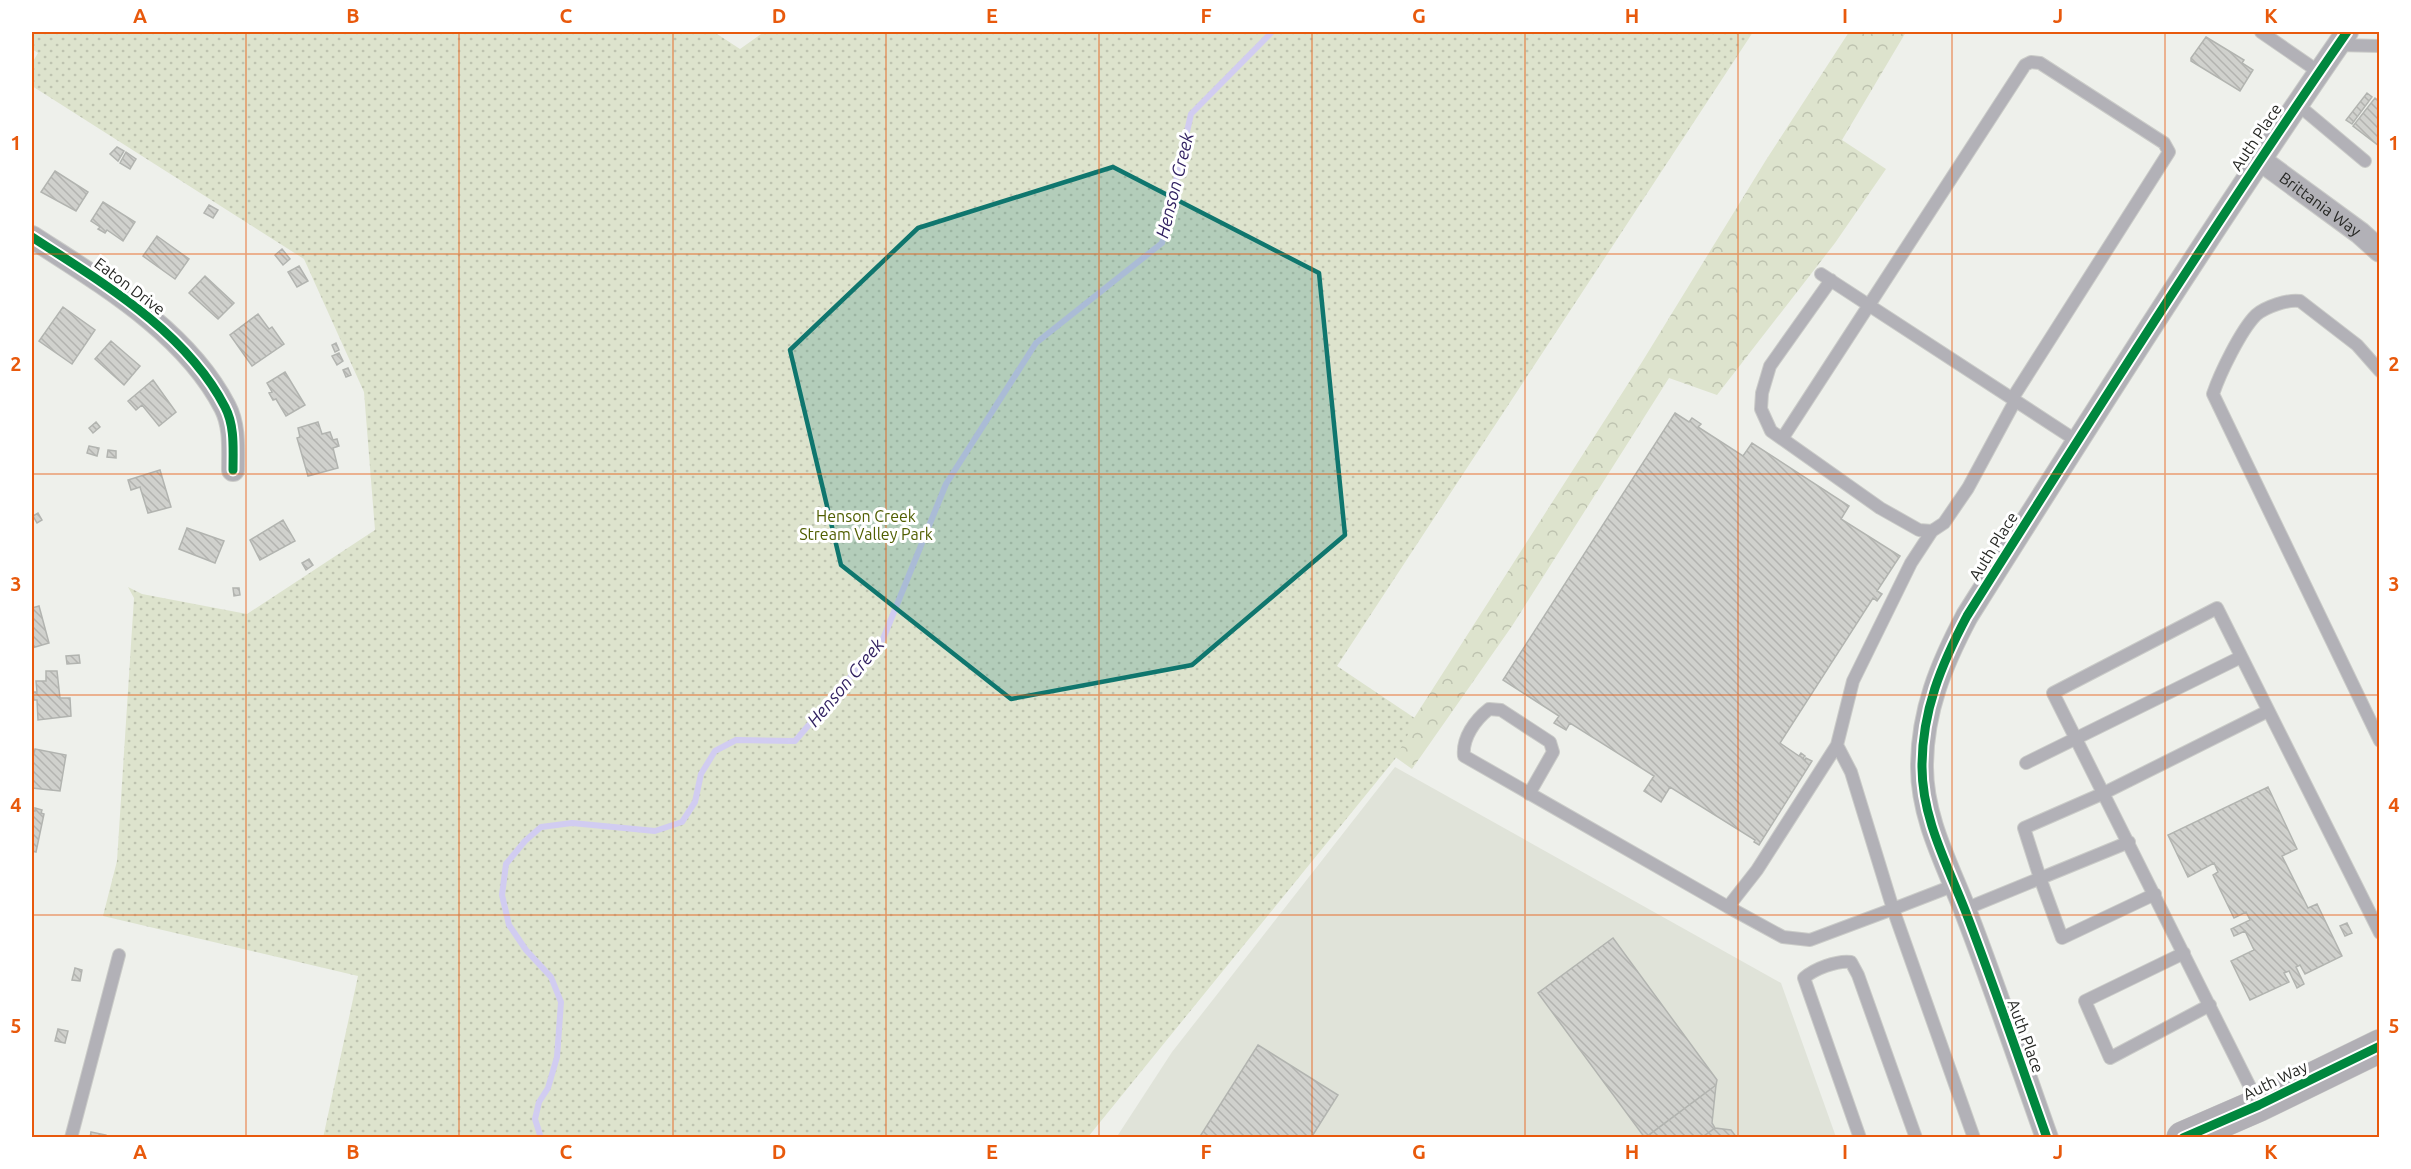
<svg xmlns="http://www.w3.org/2000/svg" width="2411" height="1169" viewBox="0 0 2411 1169" font-family="Ubuntu,sans-serif">
	<defs>
		<pattern id="forest-crowns" width="20" height="18" patternUnits="userSpaceOnUse" patternTransform="scale(1.5)"><rect width="20" height="18" fill="#dde3cd"/><path d="M2 6a3 3 0 1 1 6 0M12 15a3 3 0 1 1 6 0" fill="none" stroke="#bec3b0"/></pattern>
		<pattern id="park-dots" width="8" height="8" patternUnits="userSpaceOnUse" patternTransform="scale(1.5)"><rect width="8" height="8" fill="#dde3cd"/><path d="M2 2h.1M6 6h.1" fill="none" stroke="#bec3b0" stroke-width="1.8" stroke-linecap="round"/></pattern>
		<pattern id="building-back-hatch" width="6" height="6" patternUnits="userSpaceOnUse" patternTransform="scale(1.5)"><rect width="6" height="6" fill="#d0d1cd"/><path d="M-1 5l2 2M0 0l6 6M5-1l2 2" fill="none" stroke="#b3b3b0"/></pattern>
	</defs>
	<rect width="100%" height="100%" fill="#eef0eb"/>
	<path fill="#e0e3d9" d="M1395,767l386,216 55,154 -720,1 56,-86z"/>
	<path fill="url(#forest-crowns)" d="M1849,32h57l-64,108 44,29 -51,74 -118,152 -48,-17 -157,248 -100,143 -21,-15 251,-392 124,-202z"/>
	<path fill="url(#park-dots)" d="M32,32h682l26,17 24,-17h989l-416,634 79,53 -21,40 -307,378 -765,1 35,-162 -255,-60 14,-55 17,-263 -6,-11 14,7 105,20 128,-84 -11,-138 -60,-133 -272,-173v-23l6,-10 -6,-4z"/>
	<g fill="none" stroke-linecap="round" stroke-linejoin="round">
		<path stroke="#d1ccf1" stroke-width="6" d="M541,1138l-6,-19 4,-17 9,-14 9,-31 4,-55 -10,-25 -25,-27 -17,-25 -7,-30 4,-31 19,-23 16,-14 31,-4 83,8 27,-9 13,-20 6,-28 14,-23 21,-11 59,1 88,-102 63,-155 90,-141 126,-100 29,-129 81,-82"/>
	</g>
	<path fill="url(#building-back-hatch)" stroke="#b2b4b0" stroke-width="1.5" d="M2206,37l38,23 -2,3 11,7 -13,21 -49,-30v-3z
		M2367,93l5,4 -20,27 -6,-4z
		M2375,98l5,4 -1,44 -26,-20z
		M117,147l7,4 -6,10 -8,-7z
		M126,152l10,7 -6,10 -10,-6z
		M55,171l33,21 -12,19 -35,-19z
		M103,202l32,20 -12,19 -16,-11 -2,3 -7,-4 2,-2 -9,-6z
		M209,205l9,5 -5,8 -9,-5z
		M157,236l32,23 -14,20 -32,-23z
		M282,249l8,10 -7,6 -8,-10z
		M299,266l9,15 -11,6 -9,-15z
		M205,276l29,27 -16,16 -29,-26z
		M63,307l32,23 -23,34 -33,-23z
		M258,314l11,15 3,-2 12,17 -32,22 -22,-31z
		M111,341l29,25 -16,19 -29,-26z
		M336,343l3,7 -4,2 -3,-7z
		M339,353l4,8 -6,4 -5,-9z
		M348,368l3,7 -5,2 -3,-7z
		M285,372l20,33 -19,11 -10,-17 -3,1 -4,-7 3,-1 -5,-9z
		M153,380l23,32 -17,14 -17,-21 -6,5 -8,-9z
		M1675,413l14,9 3,-4 9,6 -3,3 45,29 9,-13 97,63 -8,13 59,37 -23,35 5,3 -5,7 -4,-3 -93,145 19,13 2,-3 4,3 -2,2 2,2 1,-2 6,3 -53,84 -5,-3 1,-2 -85,-53 -9,15 -17,-11 10,-15 -84,-53 -4,7 -12,-7 5,-7 -56,-36z
		M96,422l4,5 -7,6 -4,-5z
		M318,422l4,12 8,-2 3,8 4,-1 2,7 -6,2 5,20 -30,8 -11,-38 3,-1 -2,-9z
		M89,446l10,2 -2,8 -10,-3z
		M108,450l8,1v7l-9,-1z
		M160,470l11,37 -23,6 -8,-26 -9,3 -3,-10z
		M38,513l4,7 -5,3 -4,-7z
		M283,520l12,21 -35,19 -10,-20z
		M187,528l37,13 -9,22 -36,-14z
		M309,559l4,6 -7,5 -4,-7z
		M233,588h6l1,7 -6,1z
		M39,606l10,37 -17,5v-40z
		M79,655l1,8 -13,1 -1,-8z
		M46,671h11l3,27h10l1,18 -33,4 -1,-20h-3l-1,-8h4l-1,-11h10z
		M35,749l31,6 -6,36 -28,-3v-27z
		M2268,787l29,62 -15,7 26,52 9,-4 25,52 -37,18 -5,-9 -4,2 8,17 -7,4 -8,-17 -5,2 5,9 -39,18 -19,-39 23,-11 -9,-19 -11,5 -3,-7 19,-9 -4,-8 -12,6 -21,-43 5,-3 -4,-9 -26,14 -20,-42z
		M35,808l7,2 -1,3 3,1 -8,38 -4,-1v-40h3z
		M2347,923l5,10 -7,3 -5,-10z
		M1613,938l104,142 -1,5 -71,53 -107,-145z
		M75,968l7,2 -2,11 -8,-1z
		M58,1029l10,2 -3,12 -10,-2z
		M1258,1045l80,50 -27,43h-112z
		M1716,1085l-4,38 3,5 -14,10h-49l-2,-4z
		M1715,1128l16,2 6,8h-36z
		M91,1132l15,3v3h-16z"/>
	<g fill="none" stroke-linecap="round" stroke-linejoin="round">
		<g stroke="#cacbc8" stroke-width="14">
			<path id="lane" d="M2261,32l58,40
				M2337,45l43,1
				M2297,104l68,57
				M1821,274l256,167
				M1831,280l-61,86 -8,27 -1,16 10,22 109,77 39,22 13,1 12,-8 24,-35 47,-87
				M2380,371l-23,-26 -57,-44c-12,-2 -35,6 -44,14 -15,15 -36,58 -43,79l167,347
				M1782,439l243,-374 6,-3 9,1 124,80 5,9 -157,247
				M2026,763l215,-106
				M1529,794l24,-42 -3,-10 -49,-32 -12,-1c-14,11 -27,29 -25,47l264,151 29,-37 80,-125 16,-64 58,-118 21,-32
				M1955,885l-62,24 81,229
				M2155,894l-93,44 -22,-60 -16,-50 80,-35 164,-82
				M1728,907l55,30 27,3 83,-31 -42,-137 -14,-27
				M1965,909l164,-67
				M2184,953l-99,48 25,57 100,-53
				M2259,1105l-206,-412 164,-85 163,325
				M71,1138l48,-183
				M1860,1138l-56,-160c10,-9 33,-18 47,-16l7,13 58,163"/>
		</g>
		<g stroke="#cacbc8" stroke-width="24">
			<g id="street">
				<path id="s1" d="M2259,159l101,74 20,18"/>
				<path d="M32,237c69,45 154,94 193,170 10,19 8,42 8,63"/>
				<path d="M2047,1138c-27,-76 -53,-153 -82,-228 -18,-46 -43,-92 -43,-143 0,-56 19,-102 45,-151 124,-197 248,-393 380,-584"/>
			</g>
		</g>
		<g stroke="#cacbc8" stroke-width="34">
			<path id="secondary" d="M2183,1138l76,-33 121,-59"/>
		</g>
		<use href="#lane" stroke="#b2b1b7" stroke-width="12"/>
		<use href="#street" stroke="#b2b1b7" stroke-width="22"/>
		<use href="#secondary" stroke="#b1afb5" stroke-width="33"/>
		<g stroke="#fff" stroke-width="13">
			<path id="cycleway" d="M32,237c69,45 154,94 193,170 10,19 8,42 8,63
				M2047,1138c-27,-76 -53,-153 -82,-228 -18,-46 -43,-92 -43,-143 0,-56 19,-102 45,-151 124,-197 248,-393 380,-584
				M2183,1138l76,-33 121,-59"/>
		</g>
		<use href="#cycleway" stroke="#00873e" stroke-width="9"/>
	</g>
	<path fill="#0f766e" fill-opacity="0.2" stroke="#0f766e" stroke-width="4.5" stroke-linejoin="round" d="M1113,167l206,106 26,262 -153,130 -181,34 -170,-134 -51,-215 128,-122z"/>
	<path fill="none" stroke="#e8590c" stroke-width="1.5" stroke-opacity="0.55" d="M246,32v1106M459,32v1106M673,32v1106M886,32v1106M1099,32v1106M1312,32v1106M1525,32v1106M1738,32v1106M1952,32v1106M2165,32v1106M32,254h2348M32,474h2348M32,695h2348M32,915h2348"/>
	<g text-anchor="middle" dominant-baseline="central" stroke-width="6" stroke-linejoin="round" paint-order="stroke">
		<g font-size="16" fill="#272825" stroke="#fff">
			<text transform="translate(2256 137) rotate(-56)">Auth Place</text>
			<text stroke="none"><textPath href="#s1" startOffset="76">Brittania Way</textPath></text>
			<text transform="translate(130 286) rotate(37)">Eaton Drive</text>
			<text transform="translate(1993 546) rotate(-58)">Auth Place</text>
			<text transform="translate(2026 1036) rotate(70)">Auth Place</text>
			<text transform="translate(2275 1080) rotate(-26)">Auth Way</text>
		</g>
		<g font-size="16" fill="#505e00" stroke="#fff">
			<text x="866" y="516">Henson Creek<tspan x="866" dy="18">Stream Valley Park</tspan></text>
		</g>
		<g font-size="18" font-style="italic" fill="#322262" stroke="#fff">
			<text transform="translate(1174 185) rotate(-76)">Henson Creek</text>
			<text transform="translate(845 682) rotate(-50)">Henson Creek</text>
		</g>
	</g>
	<rect width="2411" height="1169" fill="none" stroke="#ffffff" stroke-width="66"/>
	<rect x="33" y="33" width="2345" height="1103" fill="none" stroke="#e8590c" stroke-width="2"/>
	<g font-size="20" text-anchor="middle" font-weight="bold" fill="#e8590c">
		<text x="140" y="23">A</text>
		<text x="353" y="23">B</text>
		<text x="566" y="23">C</text>
		<text x="779" y="23">D</text>
		<text x="992" y="23">E</text>
		<text x="1206" y="23">F</text>
		<text x="1419" y="23">G</text>
		<text x="1632" y="23">H</text>
		<text x="1845" y="23">I</text>
		<text x="2058" y="23">J</text>
		<text x="2271" y="23">K</text>
		<text x="16" y="150">1</text>
		<text x="2394" y="150">1</text>
		<text x="16" y="371">2</text>
		<text x="2394" y="371">2</text>
		<text x="16" y="591">3</text>
		<text x="2394" y="591">3</text>
		<text x="16" y="812">4</text>
		<text x="2394" y="812">4</text>
		<text x="16" y="1033">5</text>
		<text x="2394" y="1033">5</text>
		<text x="140" y="1159">A</text>
		<text x="353" y="1159">B</text>
		<text x="566" y="1159">C</text>
		<text x="779" y="1159">D</text>
		<text x="992" y="1159">E</text>
		<text x="1206" y="1159">F</text>
		<text x="1419" y="1159">G</text>
		<text x="1632" y="1159">H</text>
		<text x="1845" y="1159">I</text>
		<text x="2058" y="1159">J</text>
		<text x="2271" y="1159">K</text>
	</g>
</svg>
